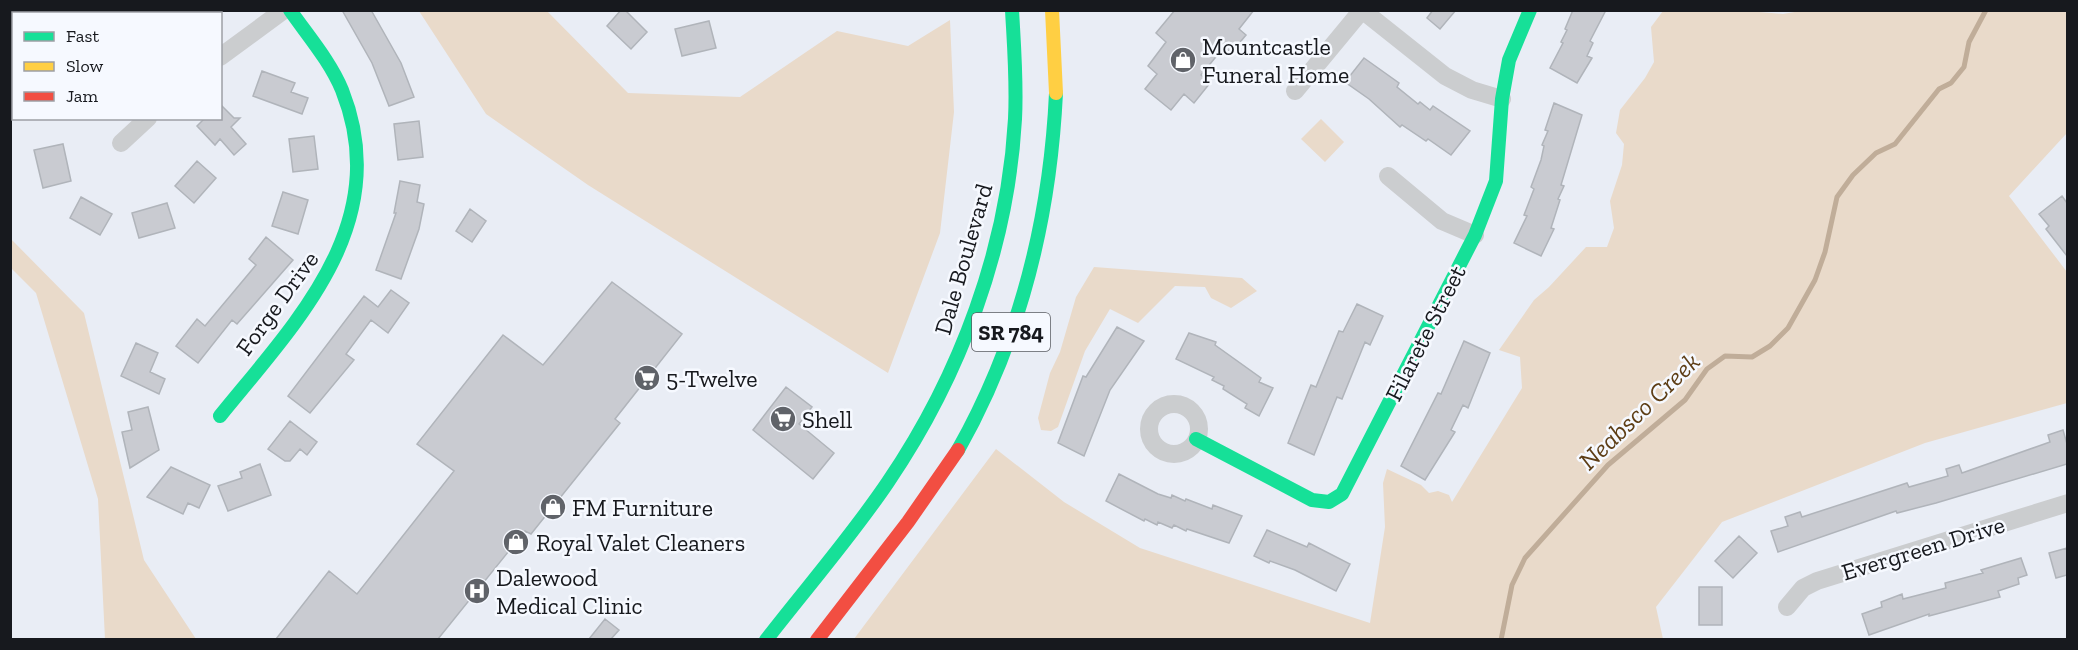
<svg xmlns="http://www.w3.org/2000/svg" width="2078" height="650" viewBox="0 0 2078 650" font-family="'Zilla Slab',serif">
	<rect width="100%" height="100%" fill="#e9edf5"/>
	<path fill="#e9daca" d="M1736,10l47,4 23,-4 261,1v122l-58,63 58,76v131l-142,40 -203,79 -66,85 7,32h-809l142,-190 68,53 76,46 230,75 15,-96 -2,-44 4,-14 34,16 8,8 9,-2 11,4 3,7 70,-114 -2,-31 -21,-7 35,-50 15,-13 37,-40h21l7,-19 -4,-27 12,-36 2,-21 -8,-11 4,-23 25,-32 9,-16 -3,-35 12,-16z
		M419,11h128l81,82 112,4 97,-66 71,15 42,-26 4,92 -14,121 -52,140 -300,-188 -102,-71z
		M1321,119l23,23 -19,20 -24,-23z
		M10,238l74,75 60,247 52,79h-91l-7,-140 -62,-206 -25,-25z
		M1094,267l148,11 15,13 -26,17 -20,-10 -6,-11 -30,-1 -37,37 -28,-14 -25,42 -27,76 -7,4 -10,-1 -3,-12 12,-45 10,-21 16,-55z"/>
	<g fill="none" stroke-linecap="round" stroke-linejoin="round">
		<path stroke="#c0ad99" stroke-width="5" d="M1501,640l11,-55 13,-27 83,-93 77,-65 22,-31 18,-13 27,1 18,-11 18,-18 27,-48 10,-28 12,-55 16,-22 23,-22 19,-9 44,-55 12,-6 13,-16 5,-25 17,-32"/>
	</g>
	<path fill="#c9cbd1" stroke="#b0b4ba" stroke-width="1.5" d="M342,10h29l30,53 13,34 -25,9 -17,-43z
		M621,10h4l22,22 -16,17 -24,-23z
		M1175,10h79l-15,19 7,6 -15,18 -7,-6 -23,28 9,8 -16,20 -10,-9 -13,16 -26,-21 12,-15 -9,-8 18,-24 -10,-9z
		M1433,10h23l-16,19 -13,-11z
		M1573,10h33l-16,31 3,2 -6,13 5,2 -15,25 -27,-15 13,-25 -2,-1 6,-12 -2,-1z
		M709,21l7,27 -34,8 -7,-27z
		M1364,58l35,25 -2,4 21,17 2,-2 10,8 3,-4 37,25 -19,24 -23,-16 -2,2 -24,-16 -2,2 -31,-28 -24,-17z
		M262,71l33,12 -4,9 17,6 -6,16 -49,-18z
		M1554,103l28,12 -21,70 3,1 -6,13 2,1 -9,28 3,1 -13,27 -27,-13 13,-27 -3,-1 10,-26 -3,-2 10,-27 3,-14 -2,-1 6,-14 -3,-1z
		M220,104l14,14h6l-9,9 15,17 -12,11 -14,-16 -5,6 -18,-19 8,-8h15z
		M419,121l4,36 -25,3 -4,-36z
		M314,136l4,33 -25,3 -4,-33z
		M63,144l8,37 -28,7 -9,-38z
		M197,161l19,17 -22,25 -19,-17z
		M400,181l20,4 -3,17 7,2 -5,25 -18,50 -25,-9 20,-57h-2z
		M283,192l25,8 -10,34 -26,-8z
		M2062,196l5,7v53l-21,-27 3,-3 -10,-12z
		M81,197l31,17 -12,21 -30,-17z
		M167,203l8,25 -36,10 -7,-25z
		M470,209l16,12 -14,21 -16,-11z
		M266,237l27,23 -56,64 -5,-4 -34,43 -22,-17 21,-27 8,7 51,-61 -7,-6z
		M612,282l70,52 -67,85 5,4 -89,111 -6,-3 -87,108h-162l53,-68 28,23 97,-123 -37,-27 86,-109 40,30z
		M391,290l18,13 -21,30 -17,-13 -25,34 8,6 -44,53 -22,-17 76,-100 14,11z
		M1357,304l26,12 -13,29 -5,-3 -23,57 -5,-2 -23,58 -26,-12 23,-58 5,2 23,-56 4,1z
		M1117,327l27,14 -34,49 -26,66 -26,-13 25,-67 3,1z
		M1189,333l27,9 -1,3 46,33 -2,4 14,6 -14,28 -14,-8 2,-4 -24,-15 1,-3 -12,-6 2,-3 -38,-18z
		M1464,341l26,12 -22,55 -5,-3 -12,25 4,2 -30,48 -24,-14 37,-73 3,1z
		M136,343l22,10 -8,19 15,7 -6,15 -38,-18z
		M786,387l26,20 -13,17 35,29 -21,26 -60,-49z
		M148,407l11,43 -29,18 -8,-36 10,-2 -4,-18z
		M290,421l27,21 -10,13 -7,-6 -10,12h-5l-17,-12z
		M2063,430l4,14v20l-131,39 -39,10 -1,-2 -118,41 -7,-21 17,-5 -3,-9 15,-5 2,5 105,-34 2,4 39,-11 -2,-7 13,-4 3,8 88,-31 -2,-7z
		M260,464l11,31 -43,16 -10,-25 24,-8 -2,-6z
		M171,467l39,18 -11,23 -11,-5 -5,11 -36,-17z
		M1119,474l39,20 13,4 1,-3 13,6 1,-2 26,10 1,-4 29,11 -13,27 -42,-14 -1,2 -12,-6 -2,3 -14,-6 -1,3 -12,-6 -1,2 -38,-20z
		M1267,530l40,17 2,-4 41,21 -14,27 -41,-21 -25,-9 -1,2 -15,-7z
		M1739,536l18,17 -24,25 -18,-17z
		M2067,548v27l-11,3 -7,-25z
		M2021,558l6,17 -9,3 1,6 -21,7 2,6 -71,19v-2l-60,21 -7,-21 20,-7 -1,-5 21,-8 1,5 43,-11 -1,-5 38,-10 -2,-3z
		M1699,587h23v38h-23z
		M605,619l14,11 -8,9h-22z"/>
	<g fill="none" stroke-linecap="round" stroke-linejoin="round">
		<path stroke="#cbcdcf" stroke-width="18" d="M1362,10l83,66 27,14 30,9
			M220,57l64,-47
			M1295,91l67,-81
			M121,143l27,-25
			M1388,176l54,45 33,14
			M1149 429a25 25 0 1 1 50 0a25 25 0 1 1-50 0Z
			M1787,607l16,-19 14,-7 251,-78"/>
		<path stroke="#16e098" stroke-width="14" d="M220,416c77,-95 175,-193 122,-326 -12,-29 -34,-54 -52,-80
			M1196,439l116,61 17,2 13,-8 133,-259 21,-54 6,-82 7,-39 21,-50
			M958,450c62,-110 92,-231 98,-357
			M766,640c41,-53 85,-103 122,-158 72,-106 120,-234 127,-363 2,-37 -1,-73 -3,-109"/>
		<path stroke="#ffcf43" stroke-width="14" d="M1052,10l4,83"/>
		<path stroke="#f24e42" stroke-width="14" d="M817,640l91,-118 50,-72"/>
	</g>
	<defs>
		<g id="shop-disc" transform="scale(1.35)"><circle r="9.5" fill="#606369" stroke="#f6f9ff"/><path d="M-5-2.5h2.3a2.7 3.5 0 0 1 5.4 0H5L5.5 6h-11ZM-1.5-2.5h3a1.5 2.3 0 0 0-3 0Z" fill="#fff"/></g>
		<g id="supermarket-disc" transform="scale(1.35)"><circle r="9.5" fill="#606369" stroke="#f6f9ff"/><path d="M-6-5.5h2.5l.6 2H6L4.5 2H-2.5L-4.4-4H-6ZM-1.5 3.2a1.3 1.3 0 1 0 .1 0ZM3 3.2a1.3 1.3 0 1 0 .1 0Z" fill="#fff"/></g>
		<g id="hospital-disc" transform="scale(1.35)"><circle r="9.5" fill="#606369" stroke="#f6f9ff"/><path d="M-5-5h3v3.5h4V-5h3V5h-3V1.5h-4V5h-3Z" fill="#fff"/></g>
	</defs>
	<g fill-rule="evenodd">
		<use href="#shop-disc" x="1183" y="60"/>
		<use href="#supermarket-disc" x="647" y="378"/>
		<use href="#supermarket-disc" x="783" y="419"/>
		<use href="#shop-disc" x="553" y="507"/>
		<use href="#shop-disc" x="516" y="542"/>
		<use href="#hospital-disc" x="477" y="591"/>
	</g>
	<g text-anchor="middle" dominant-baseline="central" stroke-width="5" stroke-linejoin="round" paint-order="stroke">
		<rect fill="#f6f9ff" stroke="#5a5c62" stroke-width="1.5" x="972" y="313" width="78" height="38" rx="4.5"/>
		<g font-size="22" font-weight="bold" fill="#17191e">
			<text x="1011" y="332">SR 784</text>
		</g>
		<g font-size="24" fill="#17191e" stroke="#f6f9ff" text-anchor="start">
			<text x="1202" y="46">Mountcastle<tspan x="1202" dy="28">Funeral Home</tspan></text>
			<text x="666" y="378">5-Twelve</text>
			<text x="802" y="419">Shell</text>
			<text x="572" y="507">FM Furniture</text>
			<text x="536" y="542">Royal Valet Cleaners</text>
			<text x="496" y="577">Dalewood<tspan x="496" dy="28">Medical Clinic</tspan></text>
		</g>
		<g font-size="24" fill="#17191e" stroke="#f6f9ff">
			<text transform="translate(963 259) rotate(-74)">Dale Boulevard</text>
			<text transform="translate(277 303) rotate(-54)">Forge Drive</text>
			<text transform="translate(1425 333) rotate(-63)">Filarete Street</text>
			<text transform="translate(1923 548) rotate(-17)">Evergreen Drive</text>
		</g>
		<g font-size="26" font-style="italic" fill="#5e3e16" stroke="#f6f9ff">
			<text transform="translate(1639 411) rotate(-44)">Neabsco Creek</text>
		</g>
	</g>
	<rect width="2078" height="650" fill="none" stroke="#17191e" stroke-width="24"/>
	<rect x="12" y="12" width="210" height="108" fill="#f6f9ff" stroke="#9d9fa5" stroke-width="1.5"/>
	<rect x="24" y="32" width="30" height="9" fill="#16e098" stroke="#9d9fa5" stroke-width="1.5"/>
	<text x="66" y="42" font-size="18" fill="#17191e">Fast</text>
	<rect x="24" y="62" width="30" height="9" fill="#ffcf43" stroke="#9d9fa5" stroke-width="1.5"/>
	<text x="66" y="72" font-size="18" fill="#17191e">Slow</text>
	<rect x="24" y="92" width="30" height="9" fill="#f24e42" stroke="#9d9fa5" stroke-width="1.5"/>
	<text x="66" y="102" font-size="18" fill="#17191e">Jam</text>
</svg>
